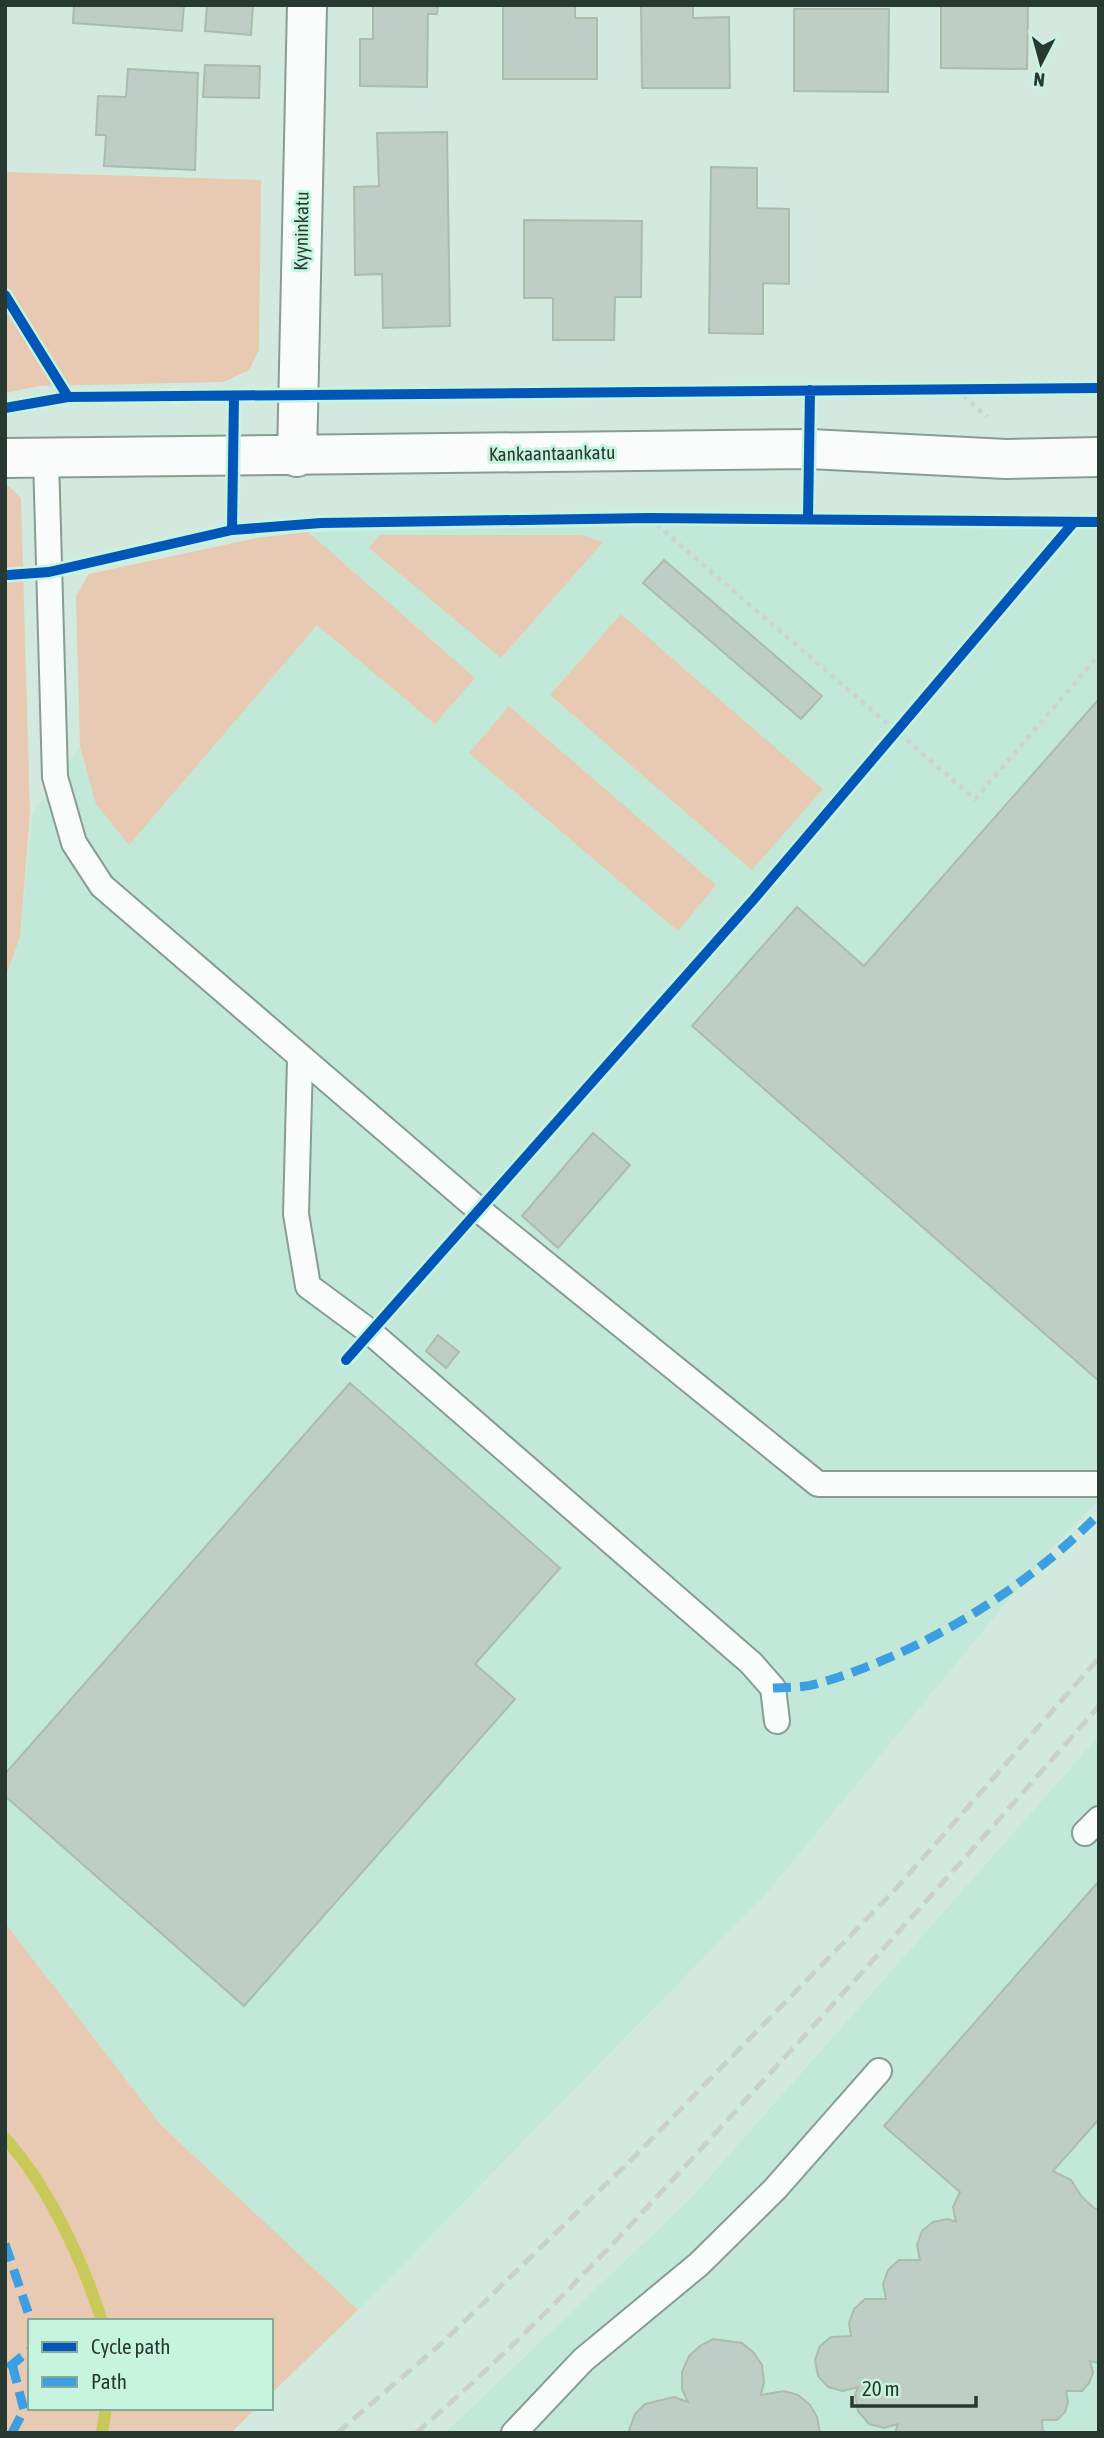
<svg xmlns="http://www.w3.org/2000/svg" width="1104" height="2438" viewBox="0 0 1104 2438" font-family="'Asap Condensed',sans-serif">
	<rect width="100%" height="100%" fill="#d2eade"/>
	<path fill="#c2e9d7" d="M651,526l448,2v972l-54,56 -280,339 -407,415 -197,-185 -156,-202v-945l15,-41 12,-121 48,-70 -4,-150 13,-22 168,-36 51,-6z
		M1099,1736v697h-654l246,-235z"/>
	<path fill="#e7cab1" d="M5,172l256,8 -2,170 -10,20 -25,12 -185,4 -34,7z
		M9,486l12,12 9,316 -10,123 -15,41v-491z
		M308,532l167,146 -40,46 -118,-99 -188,220 -33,-41 -16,-58 -4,-150 13,-22 168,-36z
		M379,535h202l22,7 -102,116 -132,-110z
		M621,614l202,175 -71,81 -202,-175z
		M509,706l207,179 -38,46 -209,-178z
		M5,1923l156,202 197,185 -87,84v-73h-241v87h226l-25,25h-226z"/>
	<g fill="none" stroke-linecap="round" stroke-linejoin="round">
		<path stroke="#c9c959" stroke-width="12" d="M5,2138c43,48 77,121 97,183
			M102,2433l4,-25"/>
	</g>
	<path fill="#becec4" stroke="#abbbb0" stroke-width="2" d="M74,5h110l-2,26 -109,-8z
		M207,5h46l-2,30 -46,-4z
		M373,5h65l-1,9h-9l-1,73 -67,-1v-47h13z
		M503,5h72v13h22v61h-94z
		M641,5h52v13l36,-1 1,71h-88z
		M941,5h87l-1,64 -86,-1z
		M794,9h95l-1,83 -94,-1z
		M205,65l55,1 -1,32 -56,-1z
		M128,69l70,4 -3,97 -91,-4 2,-31h-10l2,-39 28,1z
		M447,132l3,194 -67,2 -1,-54 -27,1 -1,-88 25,-1 -2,-53z
		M711,167l46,1v40l32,1v75l-26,-1v51l-54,-1z
		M524,220l118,1 -1,76h-26l-1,43h-61v-42h-29z
		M664,560l158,136 -21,23 -158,-136z
		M1099,699v682l-407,-355 105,-119 67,59z
		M593,1133l37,32 -72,83 -36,-32z
		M438,1335l21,17 -13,16 -20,-17z
		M350,1383l210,185 -85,96 40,35 -271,307 -239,-210v-22z
		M1099,1881v238l-46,52 18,9 11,17 13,12 4,-1v155l-9,-2 3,12 -4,10 -7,8h-16l2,11 -3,10 -8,8h-15l1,13h-148l3,-9 -14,4 -15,-4 -11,-13 -3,-16 3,-8 -15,4 -15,-4 -10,-11 -3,-16 5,-14 11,-9 20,-1 -2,-13 5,-14 11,-10h21l-3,-15 5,-14 11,-10h21l-3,-15 5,-14 11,-9 15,-3 8,3 -3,-15 7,-15 -76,-66z
		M713,2339l29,4 12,10 8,12 2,17 -3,13 23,-4 14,4 12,10 7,12 3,16h-192l7,-19 10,-10 29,-7 14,5 -6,-13v-17l7,-16 11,-10z"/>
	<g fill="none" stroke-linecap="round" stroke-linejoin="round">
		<g stroke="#899c93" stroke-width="28">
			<path id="service" d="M46,458l9,319 19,66 28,43 376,323 340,275h281
				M300,1059l-4,155 12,72 61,45 382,332 22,25 4,33
				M1085,1833l14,-14
				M514,2433l69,-73 116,-96 76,-75 104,-118"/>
		</g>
		<g stroke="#899c93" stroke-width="42">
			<path id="tertiary" d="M297,457l10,-452
				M5,458l805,-9 196,10 93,-2"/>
		</g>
		<path stroke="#ccd3d0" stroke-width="4.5" stroke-dasharray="5 5" stroke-linecap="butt" d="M956,389l31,28
			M649,518l326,281 124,-144"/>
		<use href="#service" stroke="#f8fcfa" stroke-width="24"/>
		<use href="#tertiary" stroke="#f8fcfa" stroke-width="38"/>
		<path stroke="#cad0cd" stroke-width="5" stroke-dasharray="14 7" stroke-linecap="butt" d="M337,2433l105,-90 190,-184 261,-267 206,-234
			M416,2433c120,-103 228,-221 334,-338 118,-128 234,-258 349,-389"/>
		<path stroke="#3d9ee2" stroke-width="9" stroke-dasharray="18 9" stroke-linecap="butt" d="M773,1688c14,-1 30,0 43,-4 105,-30 207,-93 283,-170
			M5,2244l26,77
			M8,2368l22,-18
			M12,2433l12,-23 -12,-46"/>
		<g stroke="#c7f4df" stroke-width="15">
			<path id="cycleway" d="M5,295l63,102
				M5,408l63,-11 1031,-9
				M808,519l2,-129
				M232,530l2,-134
				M8,575l41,-3 183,-42 89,-7 328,-5 450,4
				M346,1360l408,-461 320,-377"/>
		</g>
		<use href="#cycleway" stroke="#0057b8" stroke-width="10"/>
	</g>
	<g text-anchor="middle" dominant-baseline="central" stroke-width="6" stroke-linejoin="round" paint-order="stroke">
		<g font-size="19" fill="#283932" stroke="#c7f4df">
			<text transform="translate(301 231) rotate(-89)">Kyyninkatu</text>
			<text transform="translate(552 453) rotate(-1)">Kankaantaankatu</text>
		</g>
	</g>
	<rect width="1104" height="2438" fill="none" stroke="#283932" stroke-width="14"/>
	<rect x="28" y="2319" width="245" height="91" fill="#c7f4df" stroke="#87a99a" stroke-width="2"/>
	<rect x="42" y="2342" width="35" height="10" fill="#0057b8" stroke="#87a99a" stroke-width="2"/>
	<text x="91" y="2354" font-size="21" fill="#283932">Cycle path</text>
	<rect x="42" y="2377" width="35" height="10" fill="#3d9ee2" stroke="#87a99a" stroke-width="2"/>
	<text x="91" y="2389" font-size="21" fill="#283932">Path</text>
	<g transform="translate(1041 63) rotate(186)" stroke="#c7f4df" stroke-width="5" paint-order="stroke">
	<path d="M0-5L12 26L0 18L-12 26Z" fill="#283932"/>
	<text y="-10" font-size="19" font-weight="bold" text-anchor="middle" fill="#283932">N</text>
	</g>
	<path d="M852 2396v10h124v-10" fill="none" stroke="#283932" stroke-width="3.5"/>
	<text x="862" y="2396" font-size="21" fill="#283932" stroke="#c7f4df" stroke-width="5" paint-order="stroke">20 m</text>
</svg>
